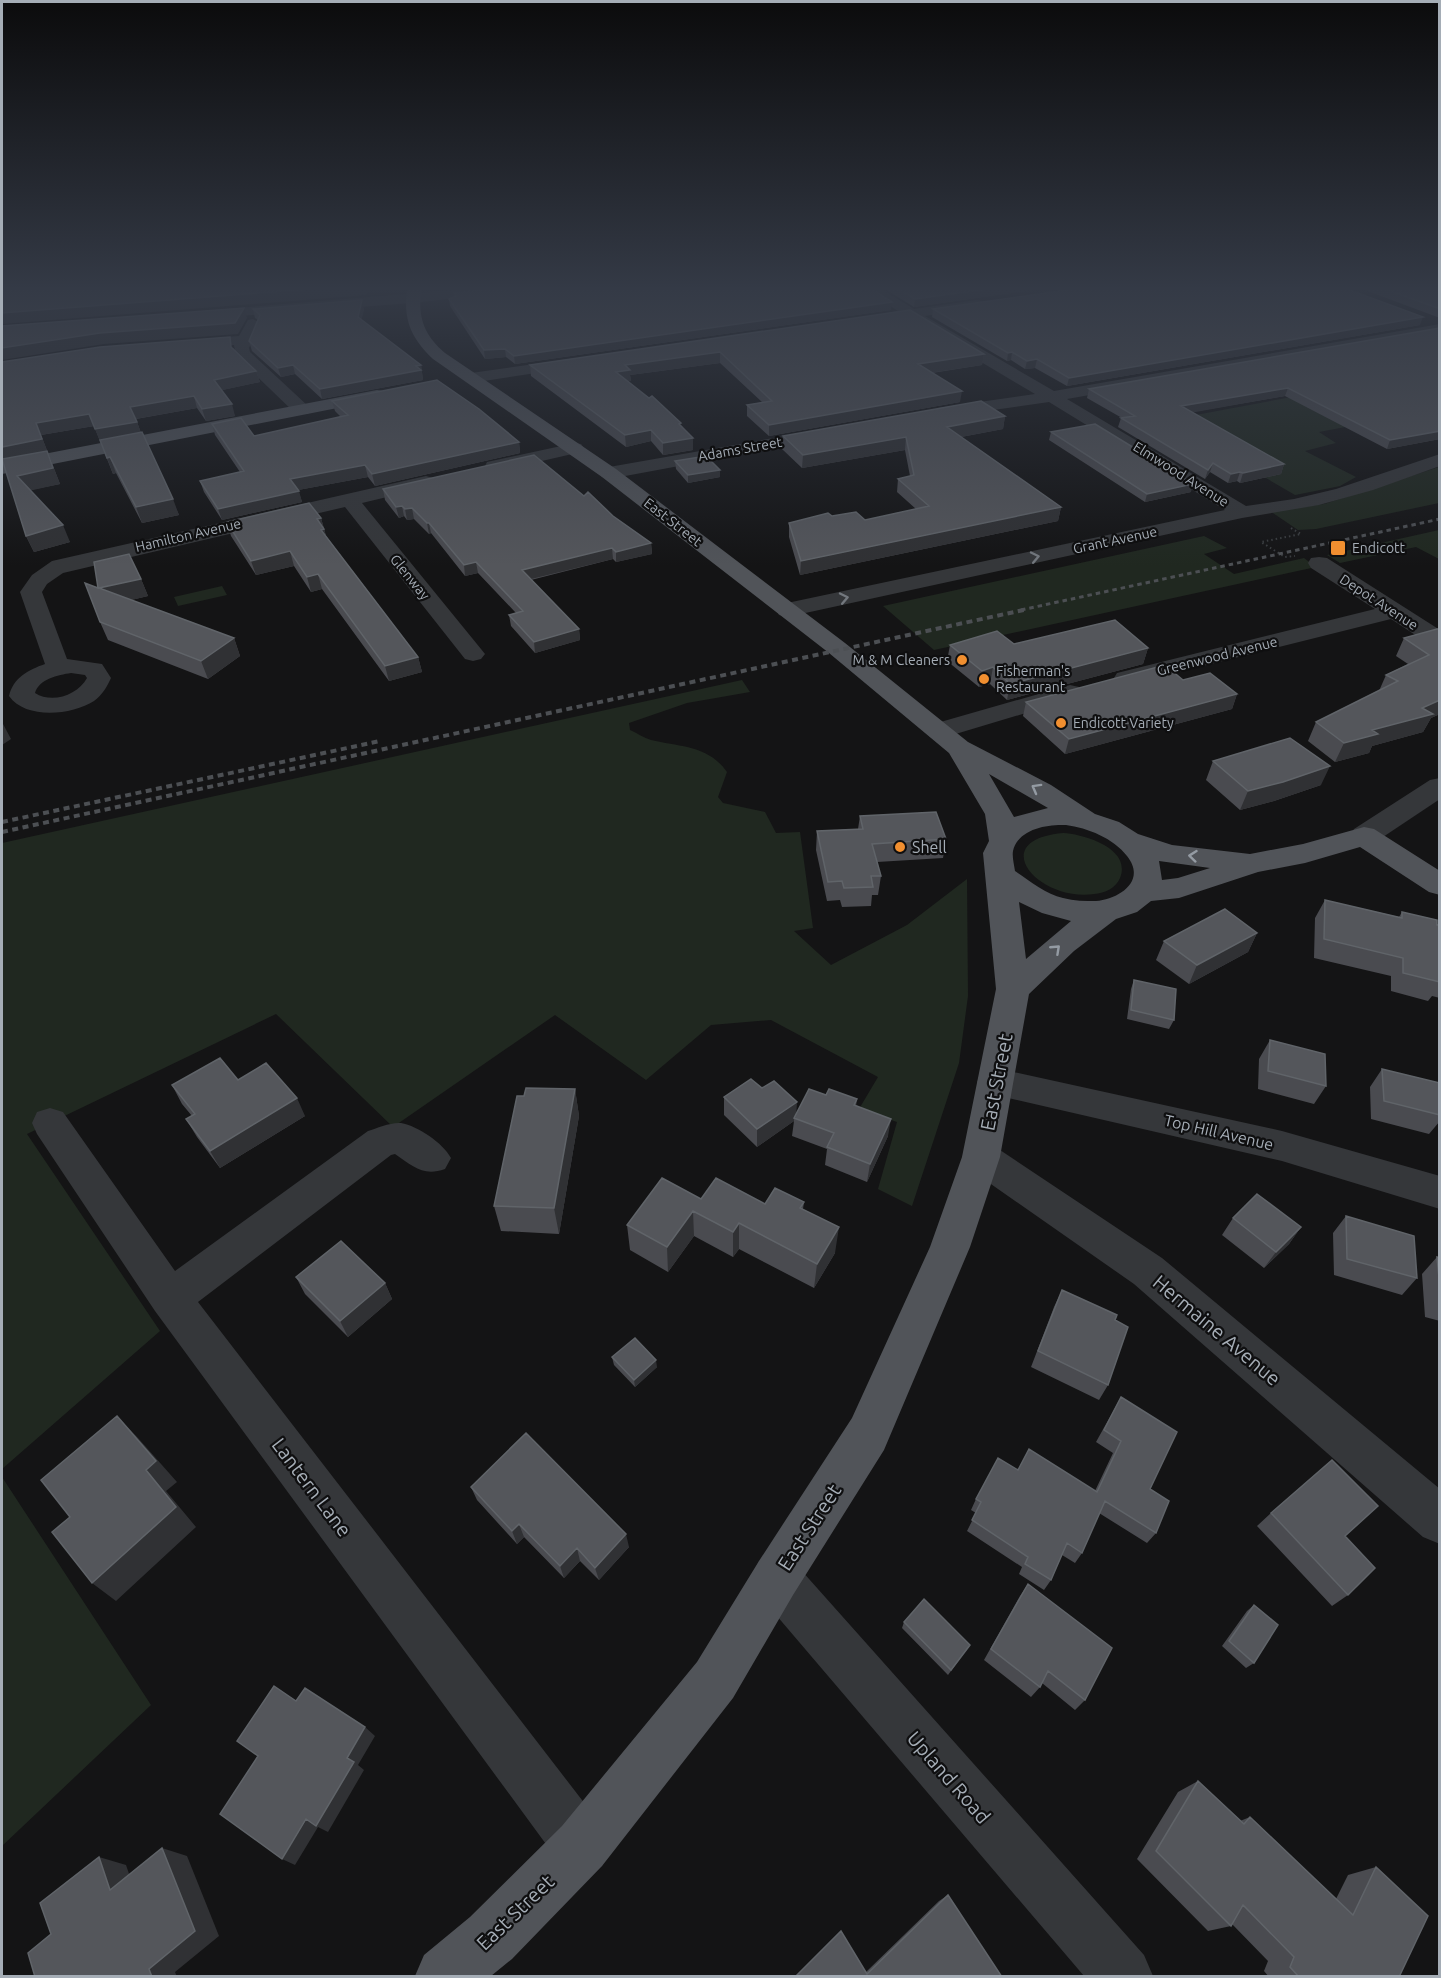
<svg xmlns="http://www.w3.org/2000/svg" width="1441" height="1978" viewBox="0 0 1441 1978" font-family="Ubuntu,sans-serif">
	<rect width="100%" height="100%" fill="#141415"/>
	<path fill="#202820" d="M1435,370l-42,48 -74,14 17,11 -31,8 51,26 -16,9 -45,9 -60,-35 -50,-43z
		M1439,467v36l-123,26 -18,1 -28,-19 54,-7z
		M1439,530v29l-23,-12 -76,16 -13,-8z
		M1204,536l23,12 -23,6 30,20 70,-16 12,9 -382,83 -51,-44z
		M222,586l5,9 -49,11 -4,-9z
		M742,680l8,12 -63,11 -58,20 1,7c7,3 14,8 21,10 29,7 57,5 76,32l-9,25 5,6 42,9 11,21 24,-1 13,96 -19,3 37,34 76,-40 60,-46 1,117 -9,67 -47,143 -34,-17 19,-67 -38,-13 19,-32 -107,-57 -60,5 -65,55 -91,-65 -162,112 -117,-113 -249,120 133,197 -158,138v-626z
		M1063,833c20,1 69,15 57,45 -4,10 -15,15 -26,16 -56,8 -109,-54 -31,-61z
		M2,1477l149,228 -149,141z"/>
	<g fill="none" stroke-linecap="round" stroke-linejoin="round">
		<path stroke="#3b3e41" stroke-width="2" stroke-dasharray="1.5 3" stroke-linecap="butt" d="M1291,528l10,6 -40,8 24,15 10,-1"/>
		<path fill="#35373a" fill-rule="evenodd" d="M466,289h43l-7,4 -90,10 -211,16 -7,-4 7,-4z
			M865,289h16l33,20 63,-9 5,1 2,3 -2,3 -57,9 129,75 386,-67v9l-373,66 179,107 48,-7 42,-10 104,-35v12l-67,24 -54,15 -77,13 -455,99 -8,-2 -3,-5 3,-5 8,-2 438,-93 -176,-108 -105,15 -6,-1 -3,-4 3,-4 6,-1 91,-13 -126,-75 -39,5 -5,-1 -2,-3 2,-3 33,-6z
			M253,319l7,4 -11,25 1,4 58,54 3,4 -3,4h-12l-60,-58 -2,-11 -46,5 -8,-5 8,-5 51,-4 9,-16z
			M576,358l8,5 -2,3 -111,17 -8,-5 8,-5z
			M825,429l6,1 3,4 -3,4 -222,41 -7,-2 -2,-4 2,-4 7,-2z
			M575,443l6,1 3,4 -3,4 -87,20 -7,-2 -2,-4 2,-4z
			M426,476l7,2 3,4 -3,4 -71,17 119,146 4,5 -4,5 -8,2 -8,-2 -120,-152 -282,66 -16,11 -5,8 25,67 35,5 9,14c-4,9 -9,17 -17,23 -22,14 -68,19 -85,-5 4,-18 19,-26 36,-32l-25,-72 12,-17 20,-14zM71,673l14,2 2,3c-9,17 -35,26 -52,15 4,-14 23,-18 36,-20z
			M1319,557l8,1 113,72v18l-8,-2 -41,-27 -265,66 -9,-2 -3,-5 3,-5 258,-64 -64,-41 -3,-5 3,-5z
			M1070,685l9,2 3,5 -3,5 -140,42 -9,-2 -4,-6 4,-6z
			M1440,778v21l-66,44 -10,2 -10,-2 -4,-7 4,-7 76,-49z
			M995,1068l287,63 158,45v33l-158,-48 -300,-69 -5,-10 5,-10z
			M50,1108l13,4 112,159 193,-140c9,-3 23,-9 33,-8 17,3 42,20 50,35l-6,11c-22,8 -32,-3 -50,-15l-4,1 -193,147 404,524 8,20 -8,20 -20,8 -20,-8 -407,-555 -118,-177 -5,-11 5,-11z
			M981,1141l13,5 168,112 278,231v55l-17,-7 -289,-253 -166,-116 -6,-11 6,-11z
			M776,1553l17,8 351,394 9,21h-69l-325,-381 -8,-17 8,-17z"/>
		<path fill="#515459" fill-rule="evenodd" d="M407,289h14c-3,28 2,45 24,64l171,116 229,174 123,99 83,43 44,29 24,8 19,12 34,11 78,9 53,-10 61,-17 10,2 66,42v24l-11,-3 -69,-45 -55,16 -47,9 -79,26 -28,3 -14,11 -21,7 -42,32 -45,43 -29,163 -30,90 -86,203 -91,145 -60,103 -131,168 -90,93 -21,17h-76l9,-21 46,-38 92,-91 135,-164 62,-101 93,-143 78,-171 32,-90 34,-168 -13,-136 6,-12 -4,-27 -36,-61 -120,-100 -227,-176 -169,-118c-22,-21 -30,-39 -26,-70zM989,774l59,34 -34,9zM1066,825c22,3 47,13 61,31 20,25 -8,43 -31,45 -11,0 -22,0 -33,-3 -17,-4 -33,-17 -48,-27 -1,-7 -3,-14 -2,-20 5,-22 34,-27 53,-26zM1159,861l51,7 -32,10 -16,2zM1019,902l23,11 29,8 -45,38z
			M377,390l6,1 2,4 -2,4 -381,75v-12z"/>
		<path stroke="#4c4f53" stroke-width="3" stroke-dasharray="4.5 4" stroke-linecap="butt" d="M1021,610l419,-91"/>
		<path stroke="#4c4f53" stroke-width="4" stroke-dasharray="6 4.5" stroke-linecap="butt" d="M2,822l378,-81
			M2,832l1026,-223"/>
	</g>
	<path fill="#4a4b50" d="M885,289h154l-125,18z
		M1362,289h78v29z
		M454,293l437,17 -376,54 -9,-7 -21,2 -35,-53 -1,-7 5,-2z
		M253,309h111l-3,11 60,45 2,15 -101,19 -27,-25 -14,3 -29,-26 -3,-10 9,-21 -3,-2z
		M933,309l487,16 -353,61 -32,-18 -10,1 -14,-9 -4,1 -75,-44z
		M910,310l74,44 -2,11 -50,8 28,29 -191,34 -22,-20v-11l15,-3 -42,-39 -90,12 1,6h-3l54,45 11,24 -30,5 -12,-14 -25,6 -95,-71 -1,-11z
		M1440,328v111l-53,10 -102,-53 -93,16 92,52 -3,10 -41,9 -3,-2 -9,2 -18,-11 -5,7 -87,-52 3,-9h1l-35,-20 2,-9z
		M233,348l23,23 4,11 -38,8 13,26 -29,5 -9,-13 -61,11 5,14 38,82 -37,8 -26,-50 -3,1 -19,-48 -53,9 19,49 -30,6 40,52 -36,10 -8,-16 -24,-80v-94z
		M332,401l187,41 1,11 -145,33 -7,-9 -70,13 4,12 -80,18 -18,-28 -4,-11 40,-9 -25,-37 -3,-11 42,12 87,-19 -6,-6z
		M1005,416l-2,13 -42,8 100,70 -3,14 -258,54 -11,-38v-14l43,-7 33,4 51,-11 -19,-17 1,-13 12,-3 -5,-26 -103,18 -20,-19 1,-13z
		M1051,432l140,60 -46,10 -96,-62z
		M675,461l45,16 -32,6 -12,-14z
		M383,489l201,7 29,20 38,27 1,11 -36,8 -3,-3 -82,21 48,49 1,11 -45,13 -24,-27 -2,-11 7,-2 -38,-40 -13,3 -34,-43 -2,1 -15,-15 -7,1 -3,-4 -5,2 -14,-18z
		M321,518l5,18 92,121 4,15 -33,9 -67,-92 -11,3 -17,-26 -38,9 -25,-39 -4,-14z
		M141,579l7,17 -17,4 103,38 6,18 -32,23 -100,-39 -8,-18 -2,-34z
		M1440,629v85l-9,4 -8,14 -51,14 -3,7 -34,9 -27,-21 8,-19 63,-31 7,-16 22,-11 -12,-8 8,-18z
		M1014,644l134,4 -5,16 -136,36 -17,-16 -11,3 -32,-26 3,-16z
		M1183,680l54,14 -5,15 -167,45 -42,-38 3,-14z
		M1213,761l108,24 -47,16 -34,9 -34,-30z
		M860,816l86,23 -3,19 -66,4 4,14 -3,19h-6l-1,11 -29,1 -2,-7 -13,1 -11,-51 1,-19 41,-2z
		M1325,900l74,17 3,-5 38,13v73l-8,-2 -4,5 -37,-10v-15l-77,-18 1,-40z
		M1257,933l-9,19 -59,32 -33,-24 8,-19z
		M1134,980l40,40 -5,9 -42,-10 4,-30z
		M1270,1040l56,46 -12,18 -56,-15 1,-30z
		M1382,1069l58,14v38l-11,13 -58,-15 -1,-32z
		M172,1085l133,31 -85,52 -23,-31 -11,-18 6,-3 -10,-12z
		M762,1088l34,26 30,-19 31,4 -1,7 32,30 -21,46 -42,-17 2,-16 -35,-13 2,-15 -37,26 -33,-32v-18z
		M575,1089l4,27 -20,118 -58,-3 -7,-25 30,-110z
		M701,1199l64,5 39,-2 -1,7 32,44 -21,35 -75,-39 -6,8 -39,-21 -26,36 -38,-22 -3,-25z
		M1346,1216l71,62 -15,17 -68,-20 -1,-42z
		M1233,1218l68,9 -12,17 -25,24 -42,-33z
		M1437,1257l3,1v63l-15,-4 -3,-43z
		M296,1277l89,6 7,16 -44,38 -43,-43z
		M1062,1290l53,30 -7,65 -9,15 -68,-33 23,-60z
		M612,1357l45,10 -22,20 -21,-22z
		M1121,1397l29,92 6,44 -9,10 -48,-30 -17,40 -7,10 -13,-8 -11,25 -7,10 -25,-16 3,-7 -55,-36 9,-18 -5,-3 5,-11 42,-29 77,21 18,-38 -17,-11z
		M471,1487l158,60 -30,33 -19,-19 -16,17 -40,-41 -7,7 -40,-44z
		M1271,1513l77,82 -16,11 -75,-80z
		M1028,1584l57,116 -10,10 -33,-27 -2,4 -9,10 -47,-37 36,-64z
		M1254,1605v58l-8,5 -24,-22 25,-35z
		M904,1622l66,23 -22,30 -46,-47z
		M1198,1781l42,40 10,-4 86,82 12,-24 28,-8 23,110h-130l-5,-6 4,-10 -36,-37 -1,2 -23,5 -71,-72 41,-67z
		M948,1895l54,82h-208l72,-5 73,-71z"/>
	<path fill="#303134" d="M309,289h59l-1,6 -365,29v-11z
		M987,289h52l-125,18 1,-8z
		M362,300l2,9 -4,18 -2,-10z
		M892,302l-1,8 -376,54 -1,-8z
		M244,308l3,10 -9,16 -134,10 -102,16v-12z
		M1423,317l-3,8 -353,61 2,-8z
		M505,349l1,8 -21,2 -1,-9z
		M720,352v11l-90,12 1,6 -14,2 -1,-11 9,-7z
		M1012,352l-1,8 -4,1 1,-8z
		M984,354l-2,11 -65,10 1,-11z
		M1037,359l-2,9 -10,1 2,-8z
		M293,365l2,9 -14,3 -3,-9z
		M421,365l2,15 -101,19 -2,-10z
		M256,371l4,11 -42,9 -4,-11z
		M1288,388l-3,8 -106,19 2,-9z
		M962,391l-2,11 -191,34v-11z
		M194,396l3,12 -62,11 -5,-12z
		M232,404l3,12 -29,5 -4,-12z
		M89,414l5,12 -53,9 19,49 -36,8 -21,-33 -1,-3v-9l34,-24z
		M1005,416l-2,13 -58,11 2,-13z
		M137,422l4,11 -41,8 -5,-12z
		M651,430v11l-25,6 -1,-12z
		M1440,431v8l-53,10 3,-9z
		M906,437l-1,13 -103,18 1,-13z
		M693,438v12l-30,5v-12z
		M519,442l1,11 -145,33 -3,-12z
		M110,457l6,16 -3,1 -6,-16z
		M1213,463l-3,9 -5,7 3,-9z
		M1284,464l-3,10 -41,9 3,-10z
		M365,465l3,12 -75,14 -3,-12z
		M720,470v7l-32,6v-8z
		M1240,472l-3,9 -9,2 3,-9z
		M1193,484l-2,8 -46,10 2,-8z
		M299,491l3,11 -80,18 -4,-11z
		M173,499l6,16 -37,8 -6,-16z
		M402,506l2,10 -5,2 -3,-11z
		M1061,507l-3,14 -258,54 1,-14z
		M412,508l2,11 -7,1 -2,-11z
		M321,518l7,25 -11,-24z
		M427,523h2l2,10 -2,1z
		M63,525l7,17 -36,10 -8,-16z
		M651,543l1,11 -36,8v-10z
		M612,548l1,11 -90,22 -1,-11z
		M290,551l4,15 -38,9 -5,-14z
		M476,562l2,11 -13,3 -1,-11z
		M318,574l4,15 -11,3 -4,-15z
		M141,579l7,17 -41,10 -8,-18z
		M579,629l1,11 -45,13 -1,-11z
		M234,638l6,18 -32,23 -7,-18z
		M1148,648l-5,16 -136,36 3,-16z
		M418,657l4,15 -33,9 -4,-15z
		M993,667l-3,17 -11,3 3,-16z
		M1237,694l-5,15 -167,45 4,-15z
		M1440,700v14l-9,4 -8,14 -51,14 -3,7 -34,9 9,-19z
		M2,722l9,17 -9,6z
		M1330,766l-9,19 -47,16 -34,9 8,-19z
		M1257,933l-9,19 -59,32 8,-19z
		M575,1089l4,27 -20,118 -5,-26z
		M297,1098l8,18 -85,52 -10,-17z
		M797,1102l-1,17 -2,-1v3l-37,26v-18z
		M891,1119l-3,17 -21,46 3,-18z
		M693,1211l1,25 -26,36 -1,-25z
		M739,1223v26l-6,8v-25z
		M839,1227l-4,26 -21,35 3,-24z
		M1301,1227l-12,17 -25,24 12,-16z
		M385,1283l7,16 -44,38 -8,-16z
		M656,1360l1,7 -22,20 -1,-7z
		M117,1416l21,22 39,44 -11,9 30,36 -80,74 -24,-18 54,-113z
		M519,1524l5,13 -7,7 -5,-13z
		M626,1534l3,13 -30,33 -4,-12z
		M577,1548l3,13 -16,17 -4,-12z
		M365,1727l10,9 -17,29 6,5 -36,62 -10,-5 -23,38 -13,-6z
		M162,1848l25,8 32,80 -44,36 2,5h-25l-3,-8z
		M99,1857l27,8 11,32 -27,-7z"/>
	<path fill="#54565b" stroke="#606469" stroke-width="1.5" d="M2,289h307l-307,24z
		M490,289h382l20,13 -378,54 -9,-7 -21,1 -35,-51 7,-3 -2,-3z
		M898,289h89l-72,10z
		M1074,289h273l76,28 -354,61 -32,-19 -10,2 -15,-9 -4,1 -75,-44z
		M1385,289h55v20z
		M362,300l-4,17 63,48 -5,1 5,4 -101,19 -27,-24 -15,3 -29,-27 11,-26 -7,-6z
		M244,308l-9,15 -135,10 -98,15v-22z
		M910,310l74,44 -66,10 44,27 -193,34 -22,-20 25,-4 -52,-49 -95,13 5,5 -14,2 33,26 3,-2 29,27 -2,1 14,14 -30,5 -12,-13 -26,5 -95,-70z
		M1440,328v103l-50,9 -102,-52 -107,18 103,58 -41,9 -3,-1 -9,2 -18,-11 -5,7 -87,-52 14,-2 -46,-27z
		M230,337l1,10 25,24 -42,9 18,24 -30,5 -8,-13 -64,11 7,15 -42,7 -6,-15 -53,9 6,16 -40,8v-85l98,-15z
		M437,380l42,29 40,33 -147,32 -7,-9 -75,14 9,12 -81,18 -18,-28 44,-10 -32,-47 29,-6 13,18 94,-21 -16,-14z
		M981,401l24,15 -58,11 114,80 -260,54 -12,-38 39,-10 4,3 24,-4 9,8 64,-14 -31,-27 16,-4 -8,-38 -103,18 -20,-19z
		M1095,424l98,60 -46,10 -96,-62z
		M142,432l31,67 -37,8 -26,-50 -3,1 -7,-18z
		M47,451l6,17 -36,8 46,49 -37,11 -24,-77z
		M534,455l50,41 4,-4 25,24 38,27 -35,9 -4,-4 -90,22 57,59 -45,13 -25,-27 14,-4 -47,-49 -12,3 -35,-42h-2l-15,-15 -7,1 -3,-3 -6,1 -13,-18z
		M706,456l14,14 -32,5 -13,-14z
		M309,503l12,15 -4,1 7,10 -3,1 97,127 -33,9 -67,-92 -11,3 -17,-26 -39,10 -24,-39z
		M129,554l12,25 -42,9 135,50 -33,23 -101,-39 -15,-39 13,5 -4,-26z
		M1115,620l33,28 -138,36 -17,-17 -11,4 -32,-26 47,-14 17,13z
		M1437,629h3v71l-18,8 11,6 -61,16 6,4 -34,9 -28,-21 82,-41 -12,-6 43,-20 -25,-17z
		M1165,665l18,15 27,-7 27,21 -168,45 -43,-37z
		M1290,738l40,28 -47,16 -35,9 -35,-30z
		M936,812l10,27 -74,5 9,32h-10l2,11 -29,1 -2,-7 -14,1 -11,-51 46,-2 -3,-13z
		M1325,900l77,18v-6l35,8v5h3v57l-37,-9v-15l-79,-19z
		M1225,909l32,24 -60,32 -33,-24z
		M1134,980l42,9 -2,31 -43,-10z
		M1270,1040l55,14 1,32 -58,-15z
		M220,1058l18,22 28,-17 31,35 -87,53 -24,-32 9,-5 -23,-29z
		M1382,1069l58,14v32l-56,-14z
		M751,1079l11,9 12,-7 23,21 -40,27 -33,-32z
		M526,1088l49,1 -21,119 -60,-2 23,-110h7z
		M809,1089l17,6 3,-6 28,10 -3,6 37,14 -21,45 -43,-17 7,-14 -40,-15z
		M662,1178l39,21 15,-21 49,26 10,-16 29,14 -4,6 39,19 -22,37 -78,-41 -6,9 -40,-21 -26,36 -40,-22z
		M1257,1194l44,33 -25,25 -43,-34z
		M1346,1216l68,20 3,42 -70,-19z
		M341,1241l44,42 -45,38 -44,-44z
		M1437,1257l3,1v30z
		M1062,1290l55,25 -2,5 13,7 -20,58 -70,-34z
		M635,1338l21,22 -22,20 -22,-23z
		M1121,1397l56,35 -27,57 19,12 -13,32 -51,-32 -23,52 -15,-10 -16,37 -26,-16 3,-7 -56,-37 9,-18 -5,-3 22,-41 20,12 11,-21 68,43 24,-51 -17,-11z
		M117,1416l39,45 -10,9 30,37 -84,76 -40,-51 18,-15 -29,-37z
		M526,1433l100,101 -31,34 -18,-20 -17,18 -41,-42 -7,7 -41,-44z
		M1332,1460l46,46 -33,30 30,32 -27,27 -77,-82z
		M1028,1584l84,64 -27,52 -37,-29 -8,16 -49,-38z
		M924,1599l46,46 -19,25 -47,-48z
		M1254,1605l24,20 -24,38 -25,-22z
		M274,1686l22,15 9,-13 60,39 -18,31 7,4 -38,64 -10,-7 -24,40 -62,-45 38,-58 -21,-15z
		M1198,1781l46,43 6,-7 103,98 23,-48 52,49 -29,61h-100l-9,-10 4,-10 -51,-52 -12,21 -75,-75z
		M162,1848l33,83 -46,38 3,8h-117l-7,-24 23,-19 -11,-31 59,-46 11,33z
		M948,1895l54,82h-207l46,-46 26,43z"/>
	<defs><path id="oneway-chevron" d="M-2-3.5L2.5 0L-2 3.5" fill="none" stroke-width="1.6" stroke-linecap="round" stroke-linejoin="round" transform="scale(1.5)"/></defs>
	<g stroke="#73787e">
		<use href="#oneway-chevron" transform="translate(1035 557) rotate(-12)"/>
		<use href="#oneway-chevron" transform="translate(844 598) rotate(-12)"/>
	</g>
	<g stroke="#949ba3">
		<use href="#oneway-chevron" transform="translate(1036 788) rotate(-151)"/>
		<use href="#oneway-chevron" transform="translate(1193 856) rotate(-174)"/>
		<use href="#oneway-chevron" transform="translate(1056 949) rotate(-43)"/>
	</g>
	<linearGradient id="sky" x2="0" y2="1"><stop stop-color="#0b0b0c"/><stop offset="0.51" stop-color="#343a46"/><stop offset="1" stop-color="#343a46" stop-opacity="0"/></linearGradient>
	<rect width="1441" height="566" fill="url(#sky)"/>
	<g fill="#f18f30" stroke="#0f0f10" stroke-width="2">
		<rect x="1330" y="540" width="16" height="16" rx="3"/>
		<circle cx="962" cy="660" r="6"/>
		<circle cx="984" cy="679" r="6"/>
		<circle cx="1061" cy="723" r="6"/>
		<circle cx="900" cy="847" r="6"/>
	</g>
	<g text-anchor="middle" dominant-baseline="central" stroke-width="4.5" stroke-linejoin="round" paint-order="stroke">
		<g font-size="14" fill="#a5adb6" stroke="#0f0f10">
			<text transform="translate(740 449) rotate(-10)">Adams Street</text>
			<text transform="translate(1181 474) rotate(32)">Elmwood Avenue</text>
			<text transform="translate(673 522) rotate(38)">East Street</text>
			<text transform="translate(188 535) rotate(-13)">Hamilton Avenue</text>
			<text transform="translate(1115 540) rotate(-12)">Grant Avenue</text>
			<text transform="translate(410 577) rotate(51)">Glenway</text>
			<text transform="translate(1379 602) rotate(33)">Depot Avenue</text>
			<text transform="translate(1217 656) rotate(-14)">Greenwood Avenue</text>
		</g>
		<g font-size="14" fill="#a5adb6" stroke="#0f0f10" text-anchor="start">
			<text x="1352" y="548">Endicott</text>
			<text x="950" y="660" text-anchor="end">M &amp; M Cleaners</text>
			<text x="996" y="671">Fisherman's<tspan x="996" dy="16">Restaurant</tspan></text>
			<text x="1073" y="723">Endicott Variety</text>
		</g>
		<g font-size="16" fill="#a5adb6" stroke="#0f0f10" text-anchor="start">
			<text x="912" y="847">Shell</text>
		</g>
		<g font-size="16" fill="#a5adb6" stroke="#0f0f10">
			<text transform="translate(1219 1132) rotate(13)">Top Hill Avenue</text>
		</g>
		<g font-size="20" fill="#a5adb6" stroke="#0f0f10">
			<text transform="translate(996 1082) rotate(-79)">East Street</text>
			<text transform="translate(1217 1330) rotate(40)">Hermaine Avenue</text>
			<text transform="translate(312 1487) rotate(53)">Lantern Lane</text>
			<text transform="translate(809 1527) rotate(-57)">East Street</text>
			<text transform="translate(949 1777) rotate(49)">Upland Road</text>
			<text transform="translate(515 1912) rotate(-44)">East Street</text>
		</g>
	</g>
	<rect width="1441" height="1978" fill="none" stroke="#a5adb6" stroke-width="6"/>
</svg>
